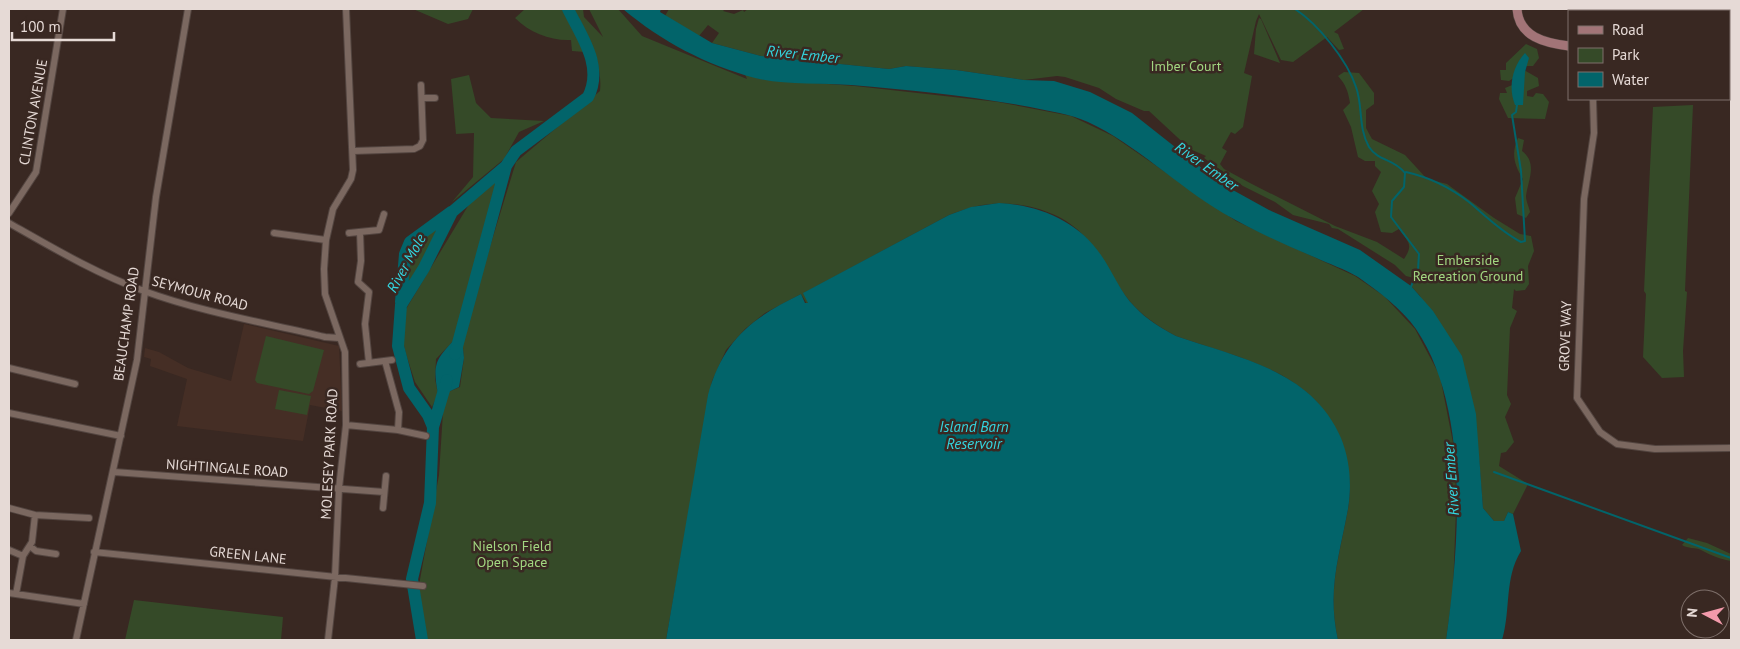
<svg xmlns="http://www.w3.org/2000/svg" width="1740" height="649" viewBox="0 0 1740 649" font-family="'PT Sans',sans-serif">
	<rect width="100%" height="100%" fill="#392822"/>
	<path fill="#452e25" d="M244,324l95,22 3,65 -32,-6 -7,36 -126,-15 10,-47 -37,-13 1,-7 -7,-2 1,-9 14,4 29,16 43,13z"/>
	<path fill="#354a28" d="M413,9h60l-5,10 -20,5z
		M525,9h37l23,43 -13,-1 -1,-11c-20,1 -41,-7 -56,-22z
		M574,9h9l1,8 19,20 -14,-28h29l24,27 105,43 -2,-5 15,5 95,7 143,16 73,14 42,20 123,85 119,55 29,20 31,33 25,47 15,77 1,56 -3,81 -7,50h-108c-11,-50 1,-82 10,-131 4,-23 1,-42 -6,-63 -24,-75 -101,-87 -166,-110 -15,-8 -29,-17 -41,-29 -20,-21 -31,-49 -51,-71 -23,-26 -68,-37 -102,-31 -11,2 -22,6 -33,10l-145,78 5,8 -2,3 -6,-10 -36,19 -20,16 -19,21 -14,31 -46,259h-241l-6,-55 20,-110 4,-63 5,-20 12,-5 4,-29 -2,-20 54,-176 84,-71c3,-30 -13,-56 -26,-82z
		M669,9h56l-2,2 11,3 9,-4 1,2 4,-3h616l-30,23 4,2 6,15 -5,1 -12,-13 -34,25 -12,-2 -22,-46 -3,7 -12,52 8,3 -9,51 -8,7 -4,-2 -9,16 5,3 -7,13 4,5 26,14 85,43 42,16 27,17c10,-15 4,-17 -5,-30l-7,4 -11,-1 -6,-20 4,-8 -7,-13 9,-19 -6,-6v-5h-10l-7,-4 -7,-30 -8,-17 7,-7c-2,-12 -4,-18 -12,-27l6,-4 15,1 15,20v11l-8,6v18l6,11 33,16 22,24 20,5 47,34 26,16 11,2 3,15 -6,15 1,18 -4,6 -9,1 -2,-2 -2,19 5,3 -7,17 -3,67 4,9 -6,13 9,25 -8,10 -5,1 -2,13 29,18 -15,30 -5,-2 -4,9h-10l-11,-13 -4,-49 -59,-163 -9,-10 3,-8 -8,-2 -11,-11 -57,-36 -6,-1 -3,-4 -36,-9 -18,-13 -32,-16 -39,-28 2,-2 -16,-7 -41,-38h-5l-28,-12 -17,-11 -34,-11 -8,-1 -33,4 -68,-10 -50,-4 -17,3 -128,-13 -49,-13 7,-10 -11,-8 -9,11 -34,-20z
		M1259,18l2,1 19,44 -26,-9 2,-25z
		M1526,44l11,5 2,9 -6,8h-8l-1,4 14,8 1,8 -12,5v5l6,1 3,-4 7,1 6,8 -4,17 -37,-1 -9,-19 1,-6h7l-2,-5 17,-7 -4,-6 -9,6 -8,-1 -1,-10h6v-7z
		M469,75l7,28 15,15 53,3 -25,11 -15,27 -52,43 21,-25 1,-44 -18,1 -5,-55z
		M1693,105l-8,186 2,1 -4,59 1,26 -22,1 -19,-21 3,-63 -2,-3 1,-21 8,-163z
		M1518,138l6,2 -2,11c16,12 6,29 4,45 0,5 3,11 4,16l-4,6 -9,-4 -2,-16 8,-19c-9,-14 -12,-26 -5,-41z
		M499,177l-8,23 -7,35 -27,102 -21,22 -1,20 3,15 -6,13 -17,-25 -9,-28 -4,-17 4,-28 68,-113z
		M443,222l-37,68 7,-45z
		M266,336l58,14 -11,41 -4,3 -52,-11 -2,-3z
		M279,390l32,6 -4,19 -32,-6z
		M1688,538l19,5 24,11v7c-11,-2 -19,-5 -30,-11 -6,-3 -13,-1 -19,-5z
		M134,600l149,17 -2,23h-156z"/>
	<path fill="#02646a" d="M623,9h38l-1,3 52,31 49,13 128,13 17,-3 50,4 68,10 30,1 36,11 42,21 90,71 47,26 91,40 51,36 22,25 29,45 14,58 7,94 11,13h10l4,-9 5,2 8,37c-17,27 -10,60 -19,89h-56c13,-92 25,-230 -30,-311 -14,-20 -38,-38 -58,-52 -13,-8 -29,-13 -44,-20 -31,-13 -62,-27 -91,-44 -47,-28 -86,-68 -135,-91 -18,-8 -39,-11 -58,-15 -59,-11 -120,-17 -179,-22 -29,-2 -69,0 -96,-7 -49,-13 -94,-37 -132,-69z
		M1525,53l4,5 -4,14 -2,33h-8c-7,-17 -3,-38 10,-52z
		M999,203c40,2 79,18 102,52 12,17 19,37 34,52 11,12 26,21 41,29 63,22 136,34 165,102 9,22 11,47 7,71 -9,49 -21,80 -10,131h-672l42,-245c15,-55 44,-77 93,-101l4,9h3l-5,-10 146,-78 22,-8z
		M457,337l5,1 2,20 -5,29 -17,8 -4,-1c-6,-31 -2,-35 19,-57z"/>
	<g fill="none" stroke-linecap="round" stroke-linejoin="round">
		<path stroke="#02646a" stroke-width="2" d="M1295,9c23,15 52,51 61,78 7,19 2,41 13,60 10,15 24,11 36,26l-1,14 -12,14 -1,16 28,37 -1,16 -8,19
			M1406,172c22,5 45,16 63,30 17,14 31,29 52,40l4,-1 -4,-70 -9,-56 4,-3 1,-7
			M1494,472l237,86"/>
		<path stroke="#02646a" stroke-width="12" d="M401,302l4,-48 5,-12 41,-30
			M455,354l51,-188 10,-15 72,-54c16,-31 -7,-61 -20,-88
			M433,427l-5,-12 -19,-27 -11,-42 3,-41 23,-37 28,-56 54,-46
			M422,640l-10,-61 18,-76 3,-76 14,-47"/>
		<g stroke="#534540" stroke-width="8">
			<path id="street" d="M422,98h13
				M1593,99l1,34 -10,66 -7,199 23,34 17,12 38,5 76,-1
				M353,151l61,-2 6,-3 3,-6 -2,-55
				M9,213l27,-41 27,-163
				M9,223c44,25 88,51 135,68 57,21 122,32 181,46l14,1
				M360,232l1,29 -3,21 11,10 -4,32 4,39
				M274,233l52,7
				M349,233l30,-3 5,-16
				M385,361l14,51 -1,18
				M360,364l32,-4
				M9,368l66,16
				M9,413l112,23
				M346,425l52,5 28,6
				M114,472l270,20
				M9,508l26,7 54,3
				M383,508l3,-32
				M30,546l6,5 20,3
				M9,550l14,6
				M94,552l329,34
				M9,593l75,11
				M16,594l7,-38 9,-14 3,-27
				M76,640l61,-280 19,-163 32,-188
				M328,640l7,-63 4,-89 7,-63 -1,-73 -20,-58 -1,-25 2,-29 7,-31 18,-30 2,-9 -7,-161"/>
		</g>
		<g stroke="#534540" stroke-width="10">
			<path id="secondary" d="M1517,9c2,28 28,34 52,37
				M1729,37h2"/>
		</g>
		<use href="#street" stroke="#7b6860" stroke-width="6"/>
		<use href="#secondary" stroke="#a27477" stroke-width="9"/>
	</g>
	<g text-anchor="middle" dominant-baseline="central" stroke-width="5" stroke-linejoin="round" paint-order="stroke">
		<g font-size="14" fill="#a2d781" stroke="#392822">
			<text x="1186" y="66">Imber Court</text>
			<text x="1468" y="260">Emberside<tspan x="1468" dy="16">Recreation Ground</tspan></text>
			<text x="512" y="546">Nielson Field<tspan x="512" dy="16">Open Space</tspan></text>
		</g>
		<g font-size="14" fill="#e6dad6" stroke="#392822">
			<text transform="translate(33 112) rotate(-80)">CLINTON AVENUE</text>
			<text transform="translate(200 293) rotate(15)">SEYMOUR ROAD</text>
			<text transform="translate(126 324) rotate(-82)">BEAUCHAMP ROAD</text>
			<text transform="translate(1565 336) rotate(-88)">GROVE WAY</text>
			<text transform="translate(329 454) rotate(-87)">MOLESEY PARK ROAD</text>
			<text transform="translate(227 468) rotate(4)">NIGHTINGALE ROAD</text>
			<text transform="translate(248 555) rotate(6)">GREEN LANE</text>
		</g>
		<g font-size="15" font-style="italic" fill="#33d6e0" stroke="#392822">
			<text transform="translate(803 54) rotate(6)">River Ember</text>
			<text transform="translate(1207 166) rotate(35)">River Ember</text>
			<text transform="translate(406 263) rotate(-61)">River Mole</text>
			<text x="974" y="426">Island Barn<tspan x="974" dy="17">Reservoir</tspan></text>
			<text transform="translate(1451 479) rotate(-94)">River Ember</text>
		</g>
	</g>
	<rect width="1740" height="649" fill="none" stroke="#e6dad6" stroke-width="20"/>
	<rect x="1568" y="10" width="162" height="90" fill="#392822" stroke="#7e6f6a"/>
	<rect x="1578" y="26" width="25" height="8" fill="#a27477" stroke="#7e6f6a"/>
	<text x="1612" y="35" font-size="15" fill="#e6dad6">Road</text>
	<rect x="1578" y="48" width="25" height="15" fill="#354a28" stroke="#7e6f6a"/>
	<text x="1612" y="60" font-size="15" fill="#e6dad6">Park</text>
	<rect x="1578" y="72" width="25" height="15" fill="#02646a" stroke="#7e6f6a"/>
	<text x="1612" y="85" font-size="15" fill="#e6dad6">Water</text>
	<g transform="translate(1705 614) rotate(276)"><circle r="24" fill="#392822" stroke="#7e6f6a"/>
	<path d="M0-4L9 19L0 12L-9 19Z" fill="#f39aab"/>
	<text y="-8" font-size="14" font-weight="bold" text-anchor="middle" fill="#e6dad6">N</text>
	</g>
	<path d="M12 32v8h102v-8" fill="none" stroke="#e6dad6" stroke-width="2.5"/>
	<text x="20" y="32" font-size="15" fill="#e6dad6" stroke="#392822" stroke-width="4" paint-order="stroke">100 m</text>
</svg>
